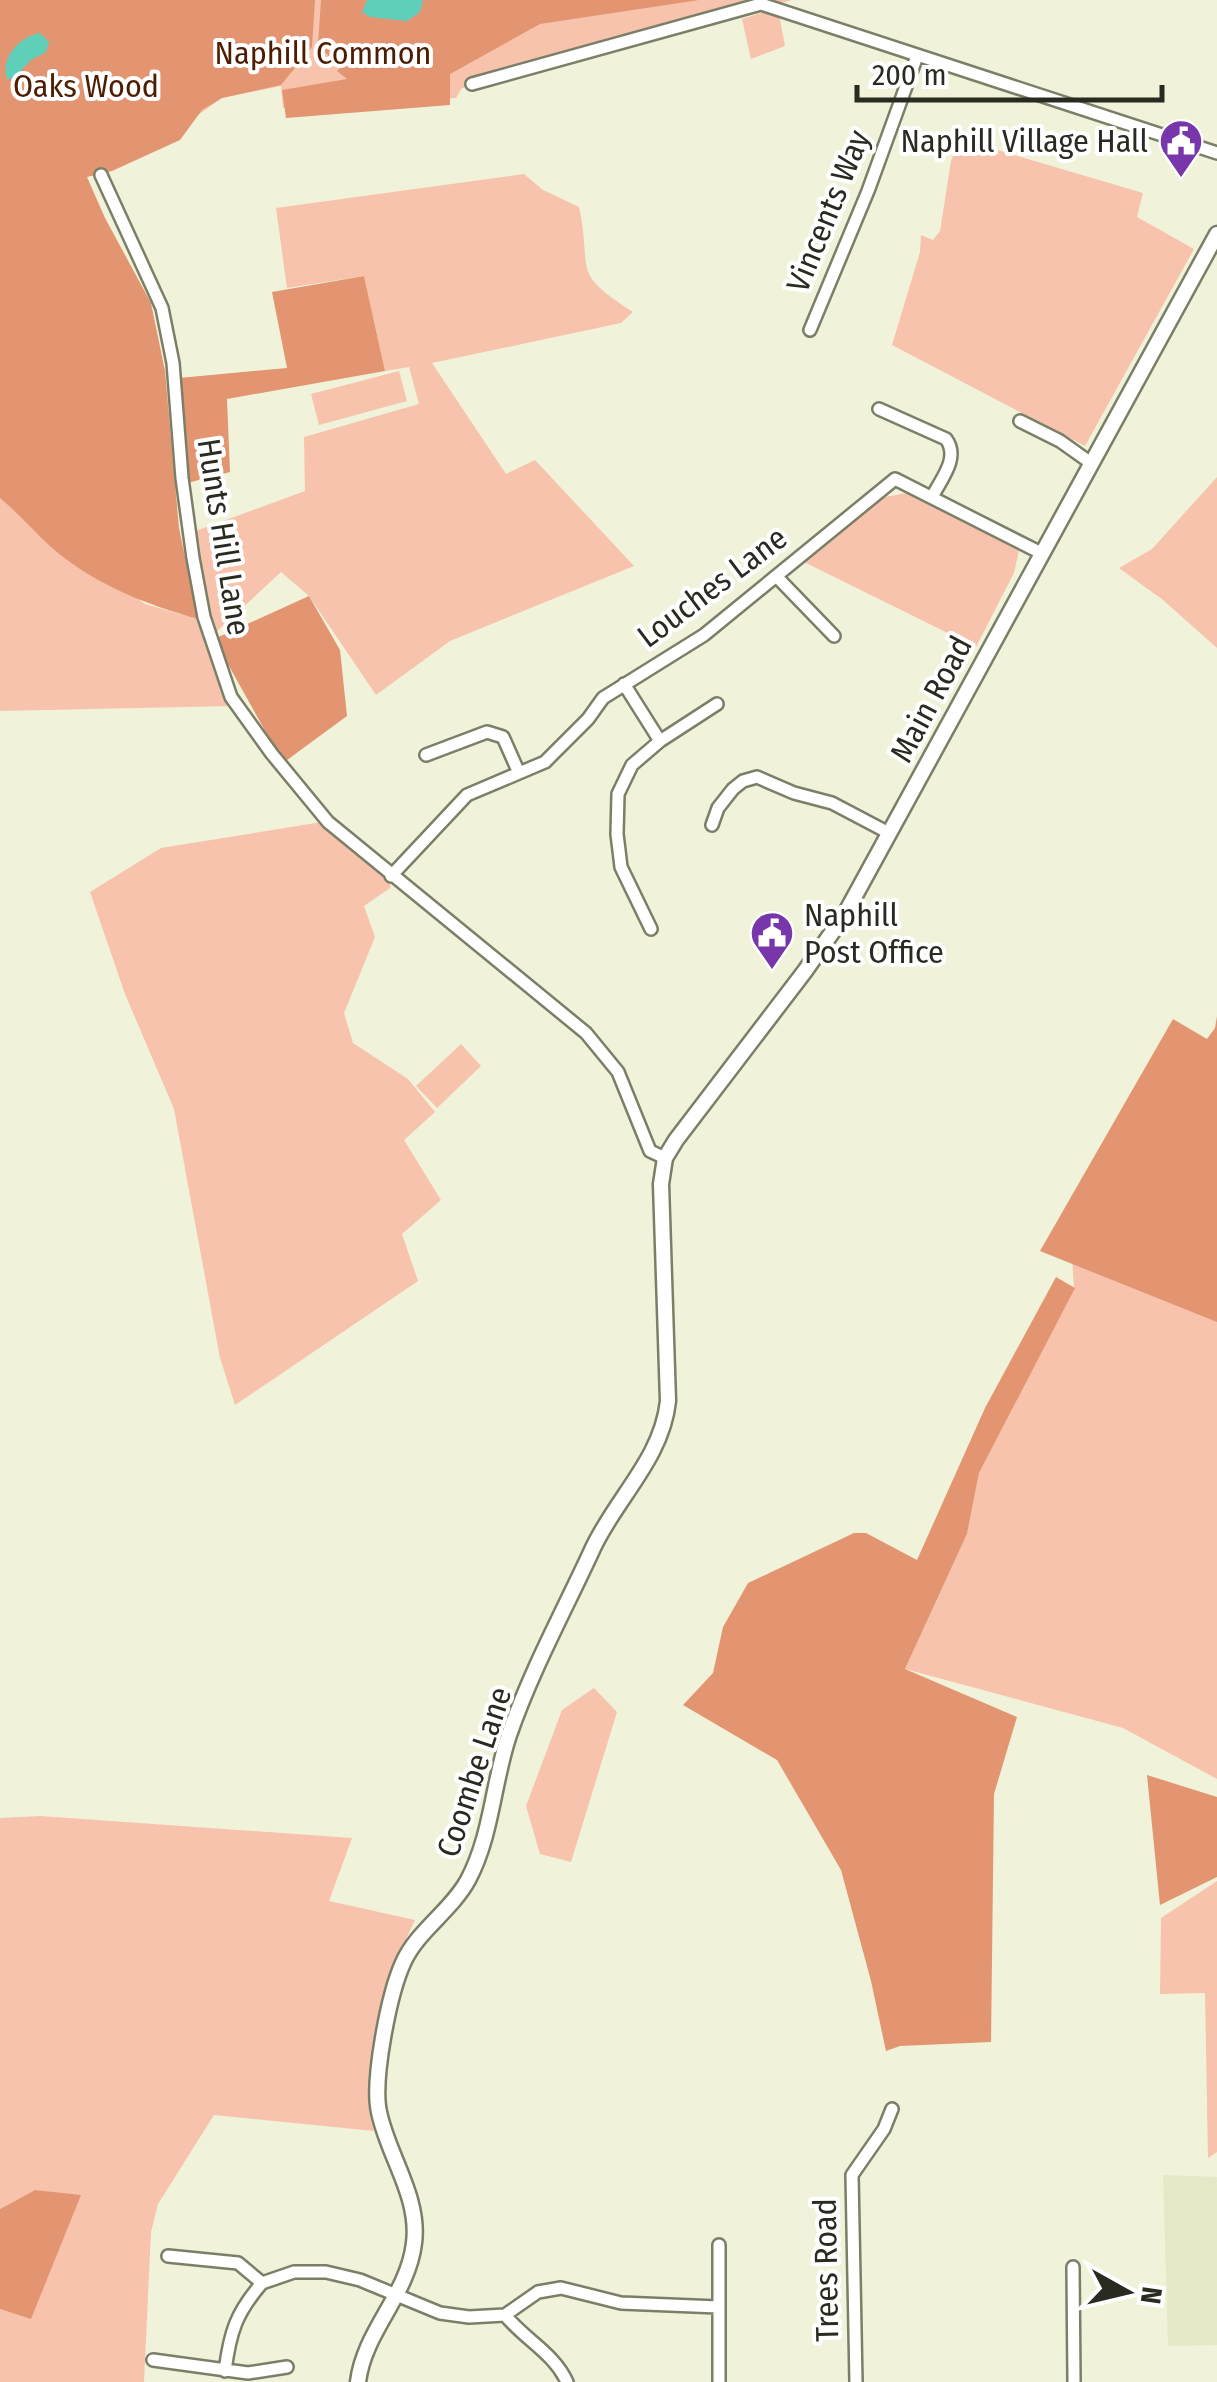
<svg xmlns="http://www.w3.org/2000/svg" width="1217" height="2382" viewBox="0 0 1217 2382" font-family="'Fira Sans Condensed',sans-serif">
	<rect width="100%" height="100%" fill="#f0f3d9"/>
	<path fill="#e5e9c8" d="M1163,2175l54,2v168l-49,1z"/>
	<path fill="#f7c3ac" d="M289,0h503l-330,88 -6,10 -173,10 -2,-22 -59,12 -24,17z
		M767,11l12,3 6,32 -34,13 -9,-40z
		M960,139l183,54 -6,24 57,32 -109,197 -193,-101 28,-93 1,-17 12,5 7,-9 11,-70z
		M524,174l19,16 36,17c14,66 -10,64 54,105l-12,11 -189,40 74,111 29,-14 99,106 -184,75 -74,54 -67,-99 -28,-24 -67,62 -21,-102 112,-41 -1,-54 115,-33 -10,-37 -24,4 -21,-95 -77,12 -11,-80z
		M399,371l8,30 -88,24 -8,-31z
		M1217,477v171l-54,-48 -44,-32 33,-19z
		M906,493l113,57 -5,23 -38,74 -174,-86 78,-63z
		M0,498l145,106 53,15 8,27 25,60 -231,5z
		M322,822l69,59 -1,7 -26,18 11,31 -31,76 9,30 55,36 27,33 -31,28 37,60 -39,34 16,47 -183,124 -15,-47 -46,-249 -49,-115 -35,-102 71,-44z
		M461,1044l20,22 -44,42 -21,-22z
		M1072,1258l145,33v488l-94,-51 -218,-59 62,-135 12,-61 95,-185z
		M594,1688l23,24 -46,150 -31,-8 -14,-48 36,-96z
		M40,1816l312,22 -23,63 86,19c-27,54 -61,152 -41,211l-160,-16 -56,89 -7,28 -7,150h-144v-73l31,9 49,-122 -45,-6 -35,19v-391z
		M1217,1881v271l-9,6 -3,-165 -45,1 1,-76z"/>
	<path fill="#e39571" d="M0,0h315l-3,47 -31,38 -59,13 -20,12 -22,30 -68,31 -25,6 18,41 46,85 14,68 14,157 19,91c-53,-15 -105,-35 -147,-72 -17,-16 -33,-34 -51,-49z
		M321,0h378l-159,24 -90,50v31l-164,13 -4,-28 65,-11 -10,-8 3,-3 -22,-23z
		M364,276l21,95 -158,28 3,73 -43,11 -8,-105 108,-10 -15,-76z
		M309,596l31,54 7,66 -64,47 -69,-124z
		M1217,1016v306l-177,-71 133,-232 34,20 8,-11z
		M1056,1277l19,11 -96,185 -12,61 -62,135 112,48 -23,77 -3,248 -91,4 -14,5 -15,-70 -30,-111 -64,-110 -94,-55 30,-32 10,-46 25,-44 106,-50h12l51,27 68,-152z
		M1147,1775l70,22v80l-57,28z
		M35,2190l46,5 -50,124 -31,-10v-100z"/>
	<path fill="#60cfb9" d="M367,0h56l-3,12 -13,9 -37,-4 -8,-5z
		M40,33l9,9 -3,10 -15,8 -18,19h-6c-7,-21 12,-42 33,-46z"/>
	<g fill="none" stroke-linecap="round" stroke-linejoin="round">
		<g stroke="#7c7f68" stroke-width="16">
			<path id="minor" d="M472,84l289,-80 456,149
				M101,175l61,133 11,55 9,115 11,80 11,59 27,80 41,57 56,68 258,211 32,39 32,79 15,7
				M810,330l58,-139 49,-135
				M879,409l67,30c14,19 -5,40 -14,58
				M1020,421l40,20 31,22
				M776,576l58,60
				M624,684l36,57 -28,24 -14,29 -1,40 4,33 30,62
				M660,741l57,-37
				M426,755l61,-23 16,5 16,36
				M712,825l6,-17 15,-19 10,-8 14,-4 37,16 38,10 57,30
				M391,876l76,-81 78,-33 43,-43 15,-21 101,-63 191,-156 146,74
				M719,2245v137
				M168,2256l70,7 24,20 32,-11h32l34,8 80,33 29,4 36,-2 33,-23 23,-4 60,15 97,4
				M1073,2267l1,115
				M505,2315c19,24 49,38 62,67
				M153,2360l95,13 39,-6
				M225,2371c5,-39 11,-58 37,-88
				M856,2382l-4,-207 32,-46 8,-20"/>
		</g>
		<g stroke="#7c7f68" stroke-width="19">
			<path id="tertiary" d="M358,2382c6,-51 50,-87 56,-139 6,-46 -26,-87 -35,-131 -7,-32 10,-118 24,-149 14,-32 48,-52 65,-83 24,-45 25,-98 41,-145 22,-64 56,-126 84,-187 24,-51 69,-90 75,-147l-7,-217 4,-26 11,-18 129,-169 40,-57 372,-680"/>
		</g>
		<use href="#minor" stroke="#fff" stroke-width="11"/>
		<use href="#tertiary" stroke="#fff" stroke-width="14"/>
	</g>
	<defs>
		<g id="civic-pin" transform="scale(2.25)"><path d="M0 17L-7.5 6A9.5 9.5 0 1 1 7.5 6Z" fill="#7737ab" stroke="#fff"/><path d="M-.6-6.5H3V-4.5H.6V-3L4-1V1h2V6H-6V1h2V-1L-.6-3ZM-1.2 2.5V6h2.4V2.5Z" fill="#fff"/></g>
	</defs>
	<g fill-rule="evenodd">
		<use href="#civic-pin" x="1181" y="141"/>
		<use href="#civic-pin" x="772" y="933"/>
	</g>
	<g text-anchor="middle" dominant-baseline="central" stroke-width="8" stroke-linejoin="round" paint-order="stroke">
		<g font-size="32" fill="#4d1d01" stroke="#fff">
			<text x="323" y="53">Naphill Common</text>
			<text x="86" y="86">Oaks Wood</text>
		</g>
		<g font-size="32" fill="#292a20" stroke="#fff" text-anchor="end">
			<text x="1148" y="141">Naphill Village Hall</text>
			<text x="804" y="915" text-anchor="start">Naphill<tspan x="804" dy="37">Post Office</tspan></text>
		</g>
		<g font-size="32" fill="#292a20" stroke="#fff">
			<text transform="translate(828 211) rotate(-68)">Vincents Way</text>
			<text transform="translate(224 537) rotate(81)">Hunts Hill Lane</text>
			<text transform="translate(712 587) rotate(-37)">Louches Lane</text>
			<text transform="translate(931 699) rotate(-62)">Main Road</text>
			<text transform="translate(474 1772) rotate(-72)">Coombe Lane</text>
			<text transform="translate(826 2270) rotate(-91)">Trees Road</text>
		</g>
	</g>
	<g transform="translate(1127 2292) rotate(98)" stroke="#ffffff" stroke-width="8" paint-order="stroke">
	<path d="M0-8L18 38L0 25L-18 38Z" fill="#292a20"/>
	<text y="-15" font-size="28" font-weight="bold" text-anchor="middle" fill="#292a20">N</text>
	</g>
	<path d="M857 85v15h305v-15" fill="none" stroke="#292a20" stroke-width="5"/>
	<text x="872" y="85" font-size="30" fill="#292a20" stroke="#ffffff" stroke-width="8" paint-order="stroke">200 m</text>
</svg>
